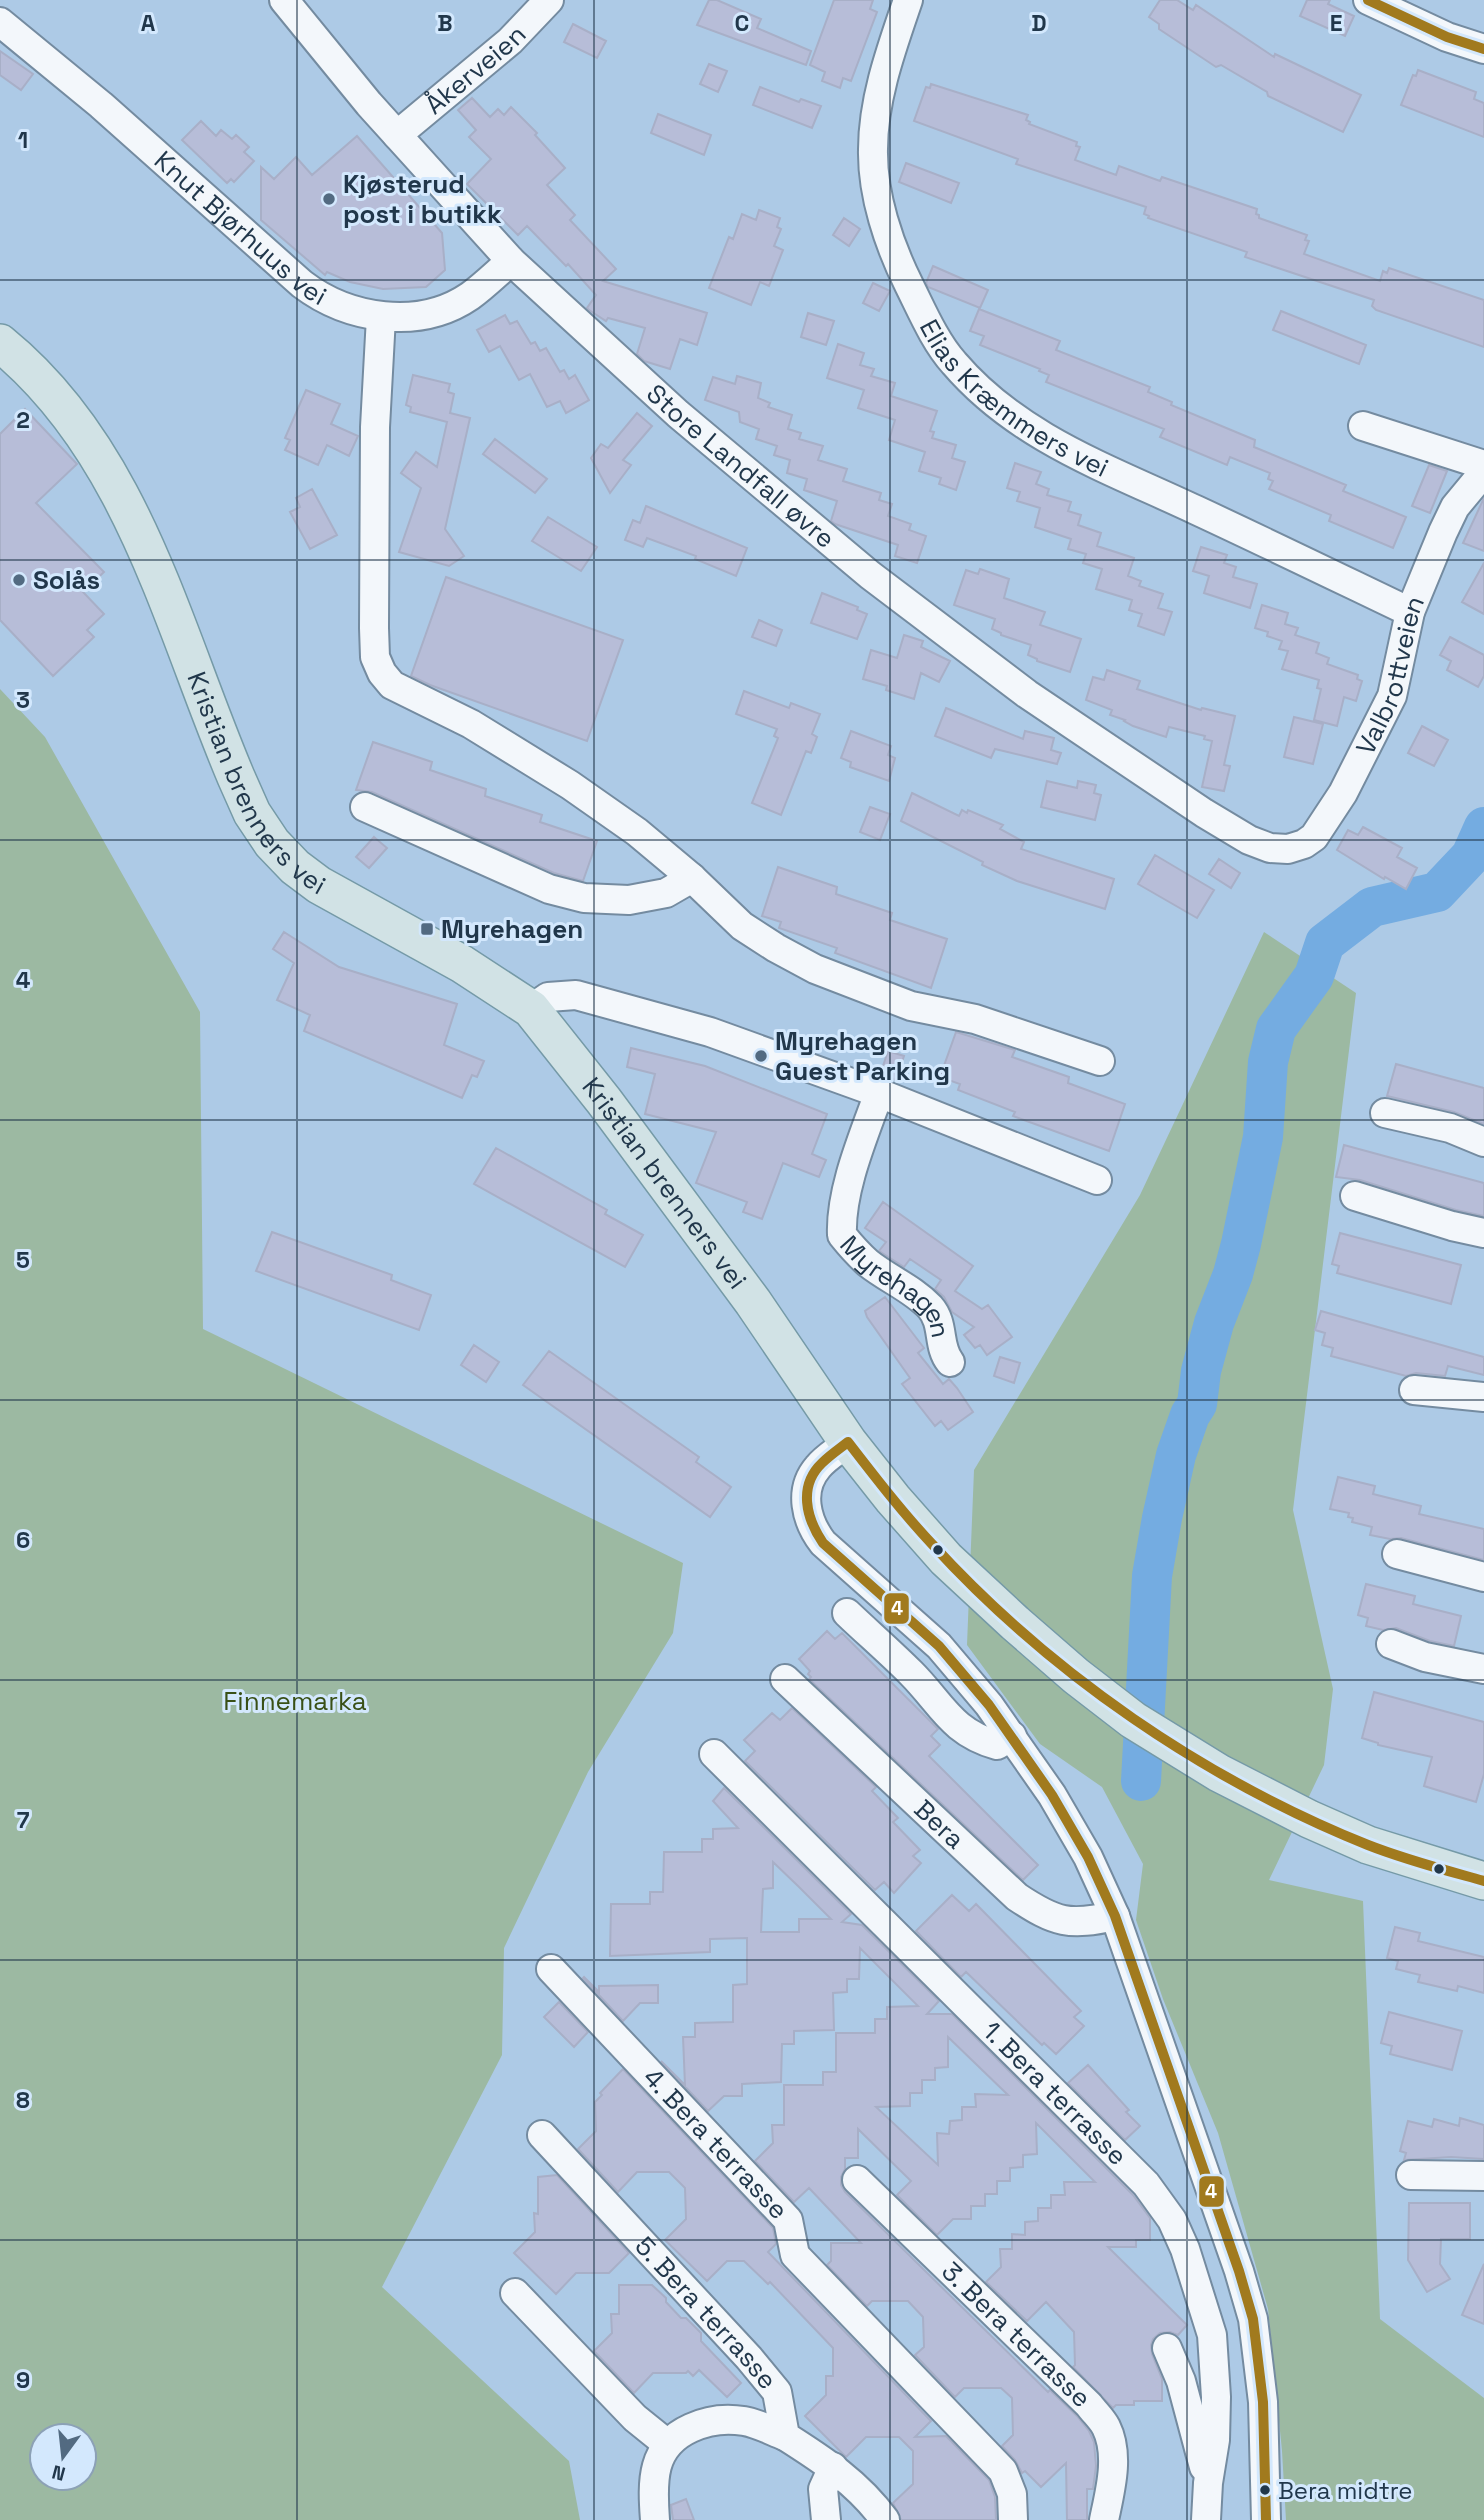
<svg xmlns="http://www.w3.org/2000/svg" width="1484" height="2520" viewBox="0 0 1484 2520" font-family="'Space Grotesk',sans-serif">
	<rect width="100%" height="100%" fill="#adcae6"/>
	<path fill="#9cb9a2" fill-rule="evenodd" d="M0,689l45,48 155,275 3,317 480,234 -10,70 -85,139 -84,176 -2,107 -120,232 187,174 11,59h-580zM84,2436v42h-42v-42z
		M1264,932l92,61 -63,517 40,179 -9,76 -55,115 94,21 17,418 104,79v122h-198l-4,-69 -14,-142 -50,-176 -55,-134 -27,-79 7,-56 -41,-77 -62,-43 -73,-99 7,-175 166,-275z"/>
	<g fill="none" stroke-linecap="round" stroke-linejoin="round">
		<path stroke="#74ace1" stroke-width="40" d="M1141,1781l11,-205 10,-58 14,-63 14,-40 7,-11 4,-33 13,-48 19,-49 8,-30 22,-107 5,-75 8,-33 38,-53 11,-33 47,-36 65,-15 34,-36 13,-29"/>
	</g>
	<path fill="#b7bdd8" stroke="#a8afc7" stroke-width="2" fill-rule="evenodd" d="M709,0h8l44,19 -4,9 54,23 -5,14 -109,-40z
		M834,0h39l-3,9 7,3 -26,69 -8,-3 -3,10 -18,-7 3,-9 -15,-7z
		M1160,0h17l16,10 3,-5 78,52 1,-3 86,41 -18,37 -75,-36 -1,-4 -46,-27 -5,2 -57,-38v-5l-10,-7z
		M1307,0h23l-2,4 26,12 -9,20 -45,-20z
		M573,24l33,17 -9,17 -33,-16z
		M0,51l33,23 -12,16 -21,-15z
		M709,64l18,7 -9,21 -18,-8z
		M1418,70l58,22 -2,7 10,4v34l-83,-32 12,-30 3,1z
		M931,84l97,31 -2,5 4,2 -1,2 48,18 -1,4 4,1 -5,13 41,15 3,-9 41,15 2,-4 95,32 -1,5 3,1v3l48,17 -2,5 4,1 -5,13 76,27 3,-10 4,2 2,-5 95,32v47l-108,-37 -4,-4 2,-6 -129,-43 2,-5 -99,-34 1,-2 -5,-2 2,-7 -130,-43 2,-5 -104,-38 12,-34 4,1z
		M760,87l39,15 2,-3 20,7 -9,22 -59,-23z
		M472,98l18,19 8,-8 6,6 7,-8 26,26 -2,2 30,33 -18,17 28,30 -5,5 46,49 -13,12 104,32 -10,32 -17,-6 -10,30 -26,-8 -7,-7 8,-26 -37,-10 -2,3 -17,-11 -2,-2 9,-13 -28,-31 -2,2 -39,-40 -9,9 -51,-51 24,-25 -22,-22 7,-7 -18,-20z
		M658,114l53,21 -7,20 -53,-22z
		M201,121l15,15 5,-6 11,9 4,-4 13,12 -5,5 10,9 -20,21 -3,-3 -4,4 -45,-43z
		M357,136l85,97 3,37 -19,17 -43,2 -33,-7 -23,-10 -2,3 -64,-55v-53l13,12 22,-22 16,18z
		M906,163l53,20 -8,20 -52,-21z
		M759,210l21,8 -3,9 4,2 -7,17 9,4 -14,36 -9,-4 -9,23 -42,-17 20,-51 4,2 9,-25 14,6z
		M844,218l16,11 -11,17 -16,-11z
		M933,266l55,24 -8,18 -52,-21 -2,-4z
		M873,283l17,8 -11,20 -16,-8z
		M979,309l81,32 -4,9 94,37 -2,5 24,10 -1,3 84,35 -1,7 92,38 -3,6 63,26 -13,31 -64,-27 2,-6 -62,-26 4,-8 -5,-2 2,-6 -40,-16 -3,8 -67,-28 4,-8 -118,-47 3,-7 -10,-4 1,-2 -60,-24 4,-9 -14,-5z
		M1281,311l85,34 -7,19 -86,-34z
		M808,313l26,8 -8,24 -25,-8z
		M505,315l5,9 7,-3 14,23 4,-2 5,9 6,-3 14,24 4,-2 5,9 6,-4 14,25 -23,13 -6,-12 -13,6 -17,-33 -11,6 -19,-34 -11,6 -12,-22z
		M838,344l26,9 -4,12 14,4 -3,7 24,7 -4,13 46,15 -7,20 4,1 -2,6 24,7 -4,13 13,4 -9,28 -17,-6 2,-6 -22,-7 6,-19 -36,-12 6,-20 -37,-12 6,-18 -37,-12z
		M413,375l37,9 -2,8 6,2 -4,19 20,5 -25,111 19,27 -15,10 -50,-14 22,-64 -20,-15 15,-21 21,15 10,-45 -37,-10 1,-5 -5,-2z
		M737,376l24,7 -3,15 12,5 -2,4 24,8 -4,14 13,4 -2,6 24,7 -5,14 29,9 -4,12 38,12 -2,7 13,4 -4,12 23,8 -2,6 17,6 -9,27 -22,-7 3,-11 -63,-21 -4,-3 6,-20 -33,-11 3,-11 -20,-6 3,-13 -16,-5 3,-9 -21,-7 3,-10 -19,-7 -1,-10 -34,-12 8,-23 22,7z
		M306,390l34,14 -9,20 27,12 -9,20 -22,-11 -9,20 -33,-15 5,-10 -5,-2z
		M25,409l52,55 -41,39 68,69 -21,20 21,22 -17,16 7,7 -41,39 -53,-56v-186z
		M637,413l15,13 -29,34 8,5 -21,28 -19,-35 10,-14 7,4z
		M495,439l52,40 -12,14 -52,-39z
		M1015,463l26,9 -5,12 13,5 -2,6 24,7 -3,9 13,4 -3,10 23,8 -4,13 37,12 -6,18 13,5 -2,5 24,8 -5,14 14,4 -8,23 -26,-9 4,-12 -13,-4 3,-10 -36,-11 6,-20 -19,-6 3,-9 -18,-5 3,-10 -36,-12 5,-19 -23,-7 3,-9 -13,-4z
		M1429,465l18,6 -17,42 -18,-7z
		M312,489l25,46 -27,14 -20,-37 10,-5 -4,-9z
		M1484,498v53l-21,-8z
		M646,506l101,42 -11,28 -41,-17 1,-3 -49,-18 -4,9 -18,-7 8,-20 7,3z
		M548,517l49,30 -16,24 -49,-30z
		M1201,547l26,8 -3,8 12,4 -3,10 24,7 -7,24 -46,-15 5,-17 -16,-5z
		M1484,563v51l-22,-12z
		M980,569l29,10 -5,19 41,14 -5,13 41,14 -11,33 -33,-11v-2l-9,-4 3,-10 -30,-10v-2l-9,-4 3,-10 -41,-14 12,-35 12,4z
		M446,577l177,63 -36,101 -157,-56 -19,-9z
		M822,593l36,14 -1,3 10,4 -10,25 -46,-16z
		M1262,605l26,8 -3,11 13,4 -3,7 24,8 -3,10 13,5 -2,6 31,11 -1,4 5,2 -6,20 -12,-4 -7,29 -23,-6 7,-31 -4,-1 2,-8 -37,-11 6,-18 -9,-2 3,-8 -15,-5 1,-4 -13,-4z
		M759,620l23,10 -6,16 -24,-9z
		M904,635l19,6 -2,6 29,14 -11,21 -18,-9 -7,26 -28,-9 1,-4 -24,-7 8,-29 26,8z
		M1450,637l34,18v21l-6,11 -31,-17 4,-9 -11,-6z
		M1107,670l33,11 -3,8 64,21 1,-2 33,8 -11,49 6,1 -6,25 -22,-4 10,-46 -8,-2 1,-3 -36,-9 -3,10 -33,-11 -9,-5 1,-1 -15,-5 2,-5 -26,-10 7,-23 11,3z
		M744,691l45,17 2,-5 29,11 -8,20 5,3 -6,16 -5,-2 -25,64 -29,-12 26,-65 -4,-2 3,-7 -41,-15z
		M946,708l77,31 2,-8 29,7 -3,12 10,3 -4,11 -62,-15 -4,9 -56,-22z
		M1294,717l29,7 -10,40 -29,-7z
		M1422,726l26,14 -14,26 -26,-13z
		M851,731l40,15 -3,9 7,3 -6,23 -39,-14 1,-5 -10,-4z
		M373,742l59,20 -2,8 56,19 -1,7 57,19 -2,7 57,19 -14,40 -29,-8 -182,-81 -16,-2z
		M1047,781l30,7 1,-7 18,4 -2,8 7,2 -6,25 -54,-13z
		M912,793l47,23 3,-6 5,3 1,-3 35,15 -3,4 24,13 -3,7 93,30 -9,30 -88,-28 -35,-16 1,-3 -82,-41z
		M870,807l20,7 -10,26 -20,-8z
		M1363,827l39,21 -5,9 20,11 -11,21 -21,-12 -1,2 -47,-29 11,-20 10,5z
		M374,837l13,11 -18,20 -13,-11z
		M1155,855l59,35 -17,28 -59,-34z
		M1219,859l21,14 -9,15 -22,-14z
		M778,867l59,20 -1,7 56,19 -2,7 57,19 -16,49 -96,-35 2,-5 -58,-20 2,-6 -19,-6z
		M284,932l55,35 118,37 -13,41 40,16 -7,16 -5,-2 -10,23 -158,-67 6,-16 -33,-15 17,-37 -21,-14z
		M956,1032l59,18 -3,7 57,20 -1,6 57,21 -16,47 -96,-35 2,-4 -57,-22 2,-6 -20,-7z
		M631,1048l74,18 122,48 -15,40 14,6 -7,17 -36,-14 -21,56 -19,-7 4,-10 -51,-19 20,-51 -71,-18 10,-40 -28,-7z
		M888,1051l16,5 -8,24 -16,-5z
		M1396,1064l88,24v36l-30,-12 -67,-16z
		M1344,1145l140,38v33l-28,-6 -96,-30 -24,-3z
		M496,1148l111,62 -2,4 38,21 -18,32 -151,-83z
		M883,1202l90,64 -18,25 27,18 6,-4 24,32 -25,18 -7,-10 -5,3 -11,-13 10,-8 -22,-15 -8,-15 -9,-8 6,-9 -31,-21 -6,8 -25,-16 7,-9 -21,-14z
		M272,1232l120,43 -1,5 40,15 -12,35 -163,-59z
		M1340,1233l121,32 -10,39 -114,-31 2,-7 -7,-2z
		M885,1297l39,51 -6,5 25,31 6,-5 8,9 16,24 -25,18 -7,-9 -6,5 -33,-42 8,-6 -43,-61 -2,-6z
		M1321,1311l163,46v18l-36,-9 -3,10 -29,-3 -10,3 -75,-20 2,-8 -11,-3 3,-12 -10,-3z
		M474,1345l25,17 -13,20 -25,-17z
		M549,1351l150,106 -3,5 35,25 -21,30 -187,-132z
		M1000,1357l20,6 -6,20 -20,-7z
		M1338,1477l37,9 -2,8 48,12 -2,8 65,15v31l-83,-22 -11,1 -20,-4 2,-8 -20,-5 1,-4 -5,-1 1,-4 -19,-4z
		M1366,1584l49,12 -2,8 48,12 -7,30 -24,-5 -34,-13 -13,2 -17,-4 2,-8 -10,-3z
		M827,1631l8,8 7,-6 96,96 -7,7 9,9 -11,11 109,109 -15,15 -214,-201 2,-2 -3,-3 2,-3 -11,-12z
		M1374,1692l110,30v52l-8,28 -52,-16 8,-29 -54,-12v-2l-16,-5z
		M792,1708l84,79 -4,4 26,27 -5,4 27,28 -7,6 8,7 -27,30 -10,-11 -9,8 -130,-129 10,-10 -11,-11 28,-27 8,7z
		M724,1788l127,126 -9,8 20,3 77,76 -12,13h25l181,181 17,23v22h-14v7h-28l79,78 -9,10 -8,-3 -10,1 -7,6 -2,6 1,9 10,25v22h-28v4h-18l-3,3 -40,-41 2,-2 -1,-33 -28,-30 -19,19 -41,-39 15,-15 -1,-18h12v-15l13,1v-13l13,-1v-13h13v-13h14l-1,-13h31l-59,-59 1,31 -14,1v12l-13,1v13h-13v13h-12v12h-14v13h-18l-16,16 -40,-40 14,-14 -53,-52v29h-13v11l-4,8v8l4,7 203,200 2,-2 27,26 12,15 5,11 2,24 -3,23h-6v31h-20l-1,-57 -25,24 -16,-16 -3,2 -7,-13 -13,-14 11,-11 -1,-37 -11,-10h-37l-9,9 -40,-42 9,-8 -1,-30 -15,-16h-36l-5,5 -40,-41 4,-4v-18h30l-52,-55 -15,14 -39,-41 18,-18 -1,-18h12v-40h39v-13h13v-39h39v-14h12v-12l31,-1 -58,-58 -1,31h-12v13l-14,1 1,37 -40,1v13h-12l-1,38 -39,2v12h-18l-16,15 -47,-50 24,24 -2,-48h12v-14l38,-1v-37l14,-1v-46l-37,1v13l-100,4 1,-52h39v-12h13l1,-40h38v-13h11v-10l25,-1 -25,-27zM773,1862l25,24 33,33h-32v13h-38l2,-43 10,-1zM948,2037l60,58 -33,-1 1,13h-14v13l-12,1 -1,13 -12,-1 1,32 -62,-58 34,-1v-13h12v-13h13v-12l13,-1z
		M952,1895l17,16 7,-7 105,107 -7,6 10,9 -28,28 -12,-11 -2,2 -76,-73 -5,5 -45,-46z
		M1395,1927l25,6 -2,8 66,16v36l-26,-7 -1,5 -39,-9 2,-7 -24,-6 2,-8 -11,-3z
		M584,1977l15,15v-6l59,-1v18h-18l-17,18 -40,-43z
		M559,2002l29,30 -14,15 -30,-30z
		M1389,2012l73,19 -10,39 -62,-16 2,-8 -11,-3z
		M1088,2065l41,45 -3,2 14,14 -15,14 -57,-57z
		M623,2069l150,159 3,16 -8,8 163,169 -16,16 31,-1 43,44 6,17 1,23h-95l-8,-17 20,-19v-33l-14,-14h-33l-20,20 -41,-41 21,-21v-19h7v-28l-63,-66 -2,2 -24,-23h-17l-20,20 -42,-41 21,-21 -1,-31 -16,-16h-32l-19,20 -40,-43 18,-18 -1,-29 7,-7 -2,-2z
		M1460,2118l24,7v34l-33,-2 -47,3 2,-7 -6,-2 8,-30 24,6 2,-8 25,7z
		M557,2175l72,78 -20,20h-33l-20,21 -42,-41 21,-21 -1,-19 4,1v-37z
		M1409,2203h61v36h-29l-1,25 10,15 -23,13 -19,-32z
		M1484,2264v60l-22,-9z
		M619,2285h33l14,13v4l15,16h5l15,15v8l40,42 -14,14 -28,-27 -6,6 -5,-5 -2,2h-33l-19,20 -40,-42 18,-18 -1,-19h8z
		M686,2499l8,21h-21l-2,-15z"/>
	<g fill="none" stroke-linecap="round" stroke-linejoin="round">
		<g stroke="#748ba0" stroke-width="32">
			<g id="minor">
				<path id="s1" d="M284,0l85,104 142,157 167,153 192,161 157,119 177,119 45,27 21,8 18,1 16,-5 10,-7 29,-44 49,-97 18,-84 33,-80 12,-25 29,-35"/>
				<path id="s2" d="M908,0c-16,47 -35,98 -35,149 -1,46 16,96 36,136 13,26 26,57 45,78 64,75 155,106 242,147 71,33 143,68 214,102"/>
				<path d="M1368,0l79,37 37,12"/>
				<path id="s3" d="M0,22l101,83 201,179c46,35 117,47 168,12 14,-10 28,-24 41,-35"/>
				<path id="s4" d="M397,135l113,-94 39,-41"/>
				<path d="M381,317l-6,110 -1,201 1,29 7,16 10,12 79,39 99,61 67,47 55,46 50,48 34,22 39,21 96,37 64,13 125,42"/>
				<path d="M1363,426l121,39"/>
				<path d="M365,807l184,82 35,9 45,2 37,-7 26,-15"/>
				<path d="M531,1009l17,-12 28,-2 134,37 169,61 218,87"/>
				<path id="s5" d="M879,1093c-15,42 -39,97 -37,142 8,10 17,20 26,28 20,16 45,26 62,44 15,17 7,39 20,55"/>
				<path d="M1385,1113l65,15 34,14"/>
				<path d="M1355,1196l97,30 32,7"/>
				<path d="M1414,1390l70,7"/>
				<path d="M848,1442c-9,8 -22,15 -30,25 -20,23 -12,54 5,76l116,103 50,59 63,90 36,62 27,59 124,355 14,48 10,83 3,118"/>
				<path d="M1397,1554l87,23"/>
				<path d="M847,1613c21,20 43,39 64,60 31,31 40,59 86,72l15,-9"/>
				<path d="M1391,1644l34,13 59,12"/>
				<path id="s6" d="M785,1679l232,218c39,26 52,29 98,19"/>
				<path id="s7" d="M714,1754l432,430 26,36 13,29 27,86 4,62 -1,43 -7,43 -2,37"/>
				<path id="s8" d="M551,1969l237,251 7,35 208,216 9,23 1,26"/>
				<path id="s9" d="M542,2135l207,223 28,34 8,44c38,24 73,47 100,84"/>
				<path d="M1411,2175l73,1"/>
				<path id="s10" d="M857,2180l232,225c5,7 13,14 17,22 14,28 4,64 -2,93"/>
				<path d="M515,2293l120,125 31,25"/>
				<path d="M1167,2348l14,33 23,86"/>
				<path d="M655,2520c-3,-39 -4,-74 36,-92 17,-8 35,-10 53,-7 13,2 28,10 41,15"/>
				<path d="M826,2520l-3,-31 10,-22"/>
			</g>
		</g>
		<g stroke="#759aa7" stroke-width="40">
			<g id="major">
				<path id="s11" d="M0,343c133,108 172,283 236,434l16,36 20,30 23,24 24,18 143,79 69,45 73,92 149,201 95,140 45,57 53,60 69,64 61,53 57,44 86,53 90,46 59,26 116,36"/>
			</g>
		</g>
		<use href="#minor" stroke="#f3f7fb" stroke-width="28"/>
		<use href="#major" stroke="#d1e2e5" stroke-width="37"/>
		<g stroke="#d3e8fd" stroke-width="16">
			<path id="bus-1" d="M1368,0l79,37 37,12
				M1266,2520l-3,-118 -10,-83 -14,-48 -124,-355 -27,-59 -36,-62 -63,-90 -50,-59 -116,-103c-17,-25 -25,-57 -1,-80 8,-8 17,-14 26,-21 27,35 54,70 84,102 119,130 272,235 436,301 38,15 77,25 116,36"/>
		</g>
		<use href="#bus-1" stroke="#a17a1e" stroke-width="10"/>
	</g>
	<path fill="none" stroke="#21374b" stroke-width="2" stroke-opacity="0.55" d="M297,0v2520M594,0v2520M890,0v2520M1187,0v2520M0,280h1484M0,560h1484M0,840h1484M0,1120h1484M0,1400h1484M0,1680h1484M0,1960h1484M0,2240h1484"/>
	<g fill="#526a81" stroke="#d3e8fd" stroke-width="2.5">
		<circle cx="329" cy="199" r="7"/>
		<circle cx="19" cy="580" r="7"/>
		<rect x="420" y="922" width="14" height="14" rx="3.5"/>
		<circle cx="761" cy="1056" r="7"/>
	</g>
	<g fill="#21374b" stroke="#d3e8fd" stroke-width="2.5">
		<circle cx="938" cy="1550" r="6"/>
		<circle cx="1439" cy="1869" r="6"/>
		<circle cx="1265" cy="2490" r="6"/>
	</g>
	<g text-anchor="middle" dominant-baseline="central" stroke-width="6" stroke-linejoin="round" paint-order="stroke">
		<g font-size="24" fill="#21374b" stroke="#d3e8fd" text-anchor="start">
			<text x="1278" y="2490">Bera midtre</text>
		</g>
		<g font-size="26" fill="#21374b" stroke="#d3e8fd">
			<text stroke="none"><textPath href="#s4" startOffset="102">Åkerveien</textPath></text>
			<text stroke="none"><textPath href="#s3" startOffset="317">Knut Bjørhuus vei</textPath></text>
			<text stroke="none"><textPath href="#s2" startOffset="455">Elias Kræmmers vei</textPath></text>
			<text stroke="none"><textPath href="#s1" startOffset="654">Store Landfall øvre</textPath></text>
			<text stroke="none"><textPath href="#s1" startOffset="1536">Valbrottveien</textPath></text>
			<text stroke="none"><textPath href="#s11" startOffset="516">Kristian brenners vei</textPath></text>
			<text stroke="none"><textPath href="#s11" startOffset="1104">Kristian brenners vei</textPath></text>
			<text stroke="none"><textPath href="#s5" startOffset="224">Myrehagen</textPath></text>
			<text stroke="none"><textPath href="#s6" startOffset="212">Bera</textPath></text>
			<text stroke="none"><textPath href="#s7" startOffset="481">1. Bera terrasse</textPath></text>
			<text stroke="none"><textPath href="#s8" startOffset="240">4. Bera terrasse</textPath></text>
			<text stroke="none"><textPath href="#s9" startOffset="242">5. Bera terrasse</textPath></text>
			<text stroke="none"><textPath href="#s10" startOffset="222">3. Bera terrasse</textPath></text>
		</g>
		<g font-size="26" font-weight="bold" fill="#21374b" stroke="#d3e8fd" text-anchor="start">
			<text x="343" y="184">Kjøsterud<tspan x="343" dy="30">post i butikk</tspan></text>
			<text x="33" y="580">Solås</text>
			<text x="441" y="929">Myrehagen</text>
			<text x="775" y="1041">Myrehagen<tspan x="775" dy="30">Guest Parking</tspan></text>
		</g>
		<g font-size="26" fill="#395016" stroke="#d3e8fd">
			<text x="295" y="1701">Finnemarka</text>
		</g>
	</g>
	<g font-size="23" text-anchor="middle" font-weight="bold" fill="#21374b" stroke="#d3e8fd" stroke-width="6" stroke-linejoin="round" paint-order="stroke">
		<text x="148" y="31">A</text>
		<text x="445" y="31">B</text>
		<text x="742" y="31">C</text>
		<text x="1039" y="31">D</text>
		<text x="1336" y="31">E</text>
		<text x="23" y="148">1</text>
		<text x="23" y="428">2</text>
		<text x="23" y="708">3</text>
		<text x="23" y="988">4</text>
		<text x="23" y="1268">5</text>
		<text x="23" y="1548">6</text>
		<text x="23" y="1828">7</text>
		<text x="23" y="2108">8</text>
		<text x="23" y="2388">9</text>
	</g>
	<g stroke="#d3e8fd" stroke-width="2.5">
		<rect x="883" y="1592" width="27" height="33" rx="7" fill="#a17a1e"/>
		<rect x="1198" y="2175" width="27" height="33" rx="7" fill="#a17a1e"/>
	</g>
	<g font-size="19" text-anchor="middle" font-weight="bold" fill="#fff">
		<text x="897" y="1615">4</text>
		<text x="1211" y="2198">4</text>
	</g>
	<g transform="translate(63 2457) rotate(195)"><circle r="33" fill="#d3e8fd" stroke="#8ca1b6" stroke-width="2"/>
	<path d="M0-5L12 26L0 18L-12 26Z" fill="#526a81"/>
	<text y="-10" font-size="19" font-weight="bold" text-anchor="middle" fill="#21374b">N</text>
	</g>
</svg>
